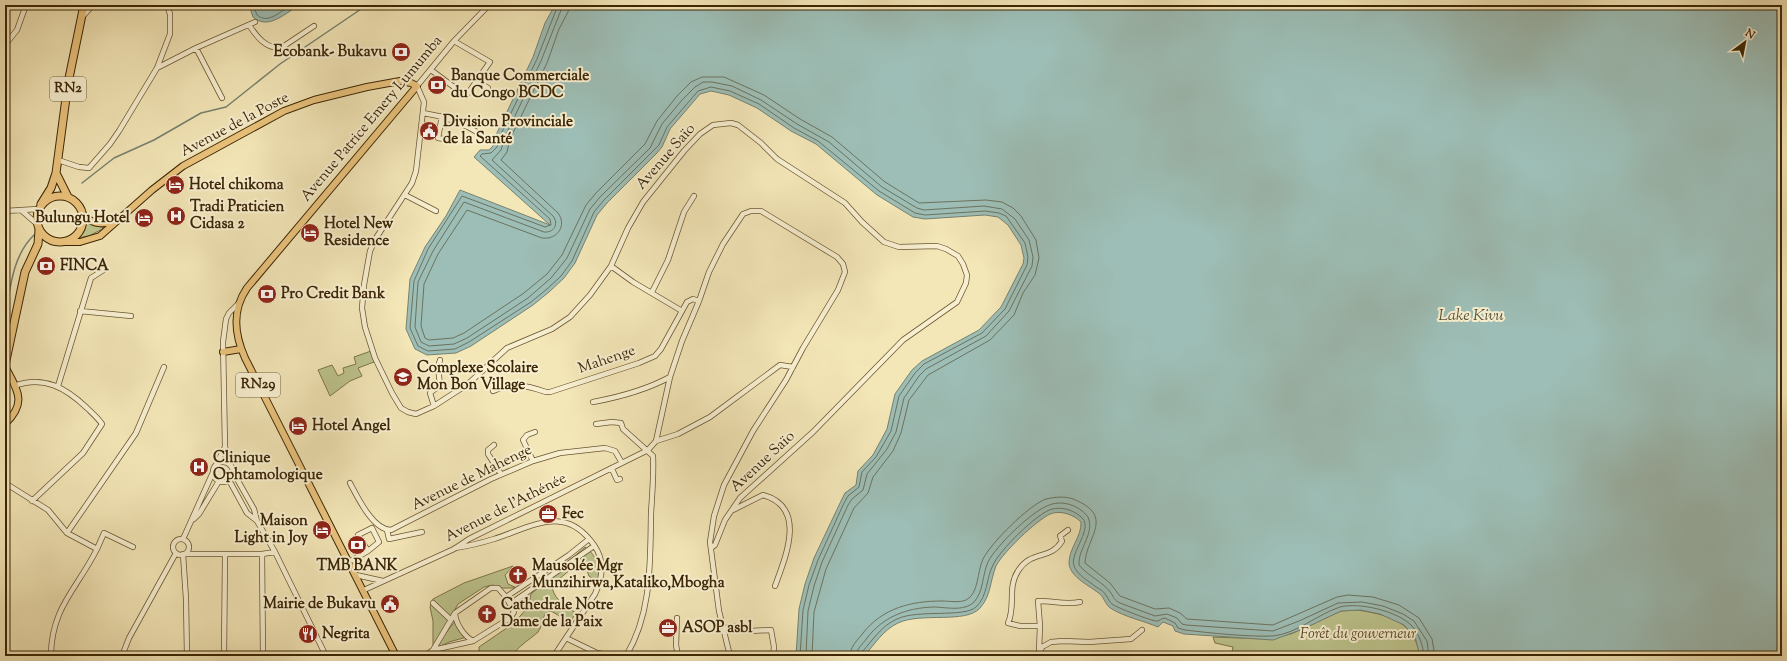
<svg xmlns="http://www.w3.org/2000/svg" width="1787" height="661" viewBox="0 0 1787 661" font-family="'Sorts Mill Goudy',serif">
	<rect width="100%" height="100%" fill="#f3e6b7"/>
	<filter id="stains"><feTurbulence type="fractalNoise" baseFrequency=".005" numOctaves="4"/><feColorMatrix values="0 0 0 0 .2 0 0 0 0 .09 0 0 0 0 .02 0 0 0 .5 -.17"/></filter>
	<radialGradient id="worn" r=".72"><stop offset=".6" stop-color="#630" stop-opacity="0"/><stop offset="1" stop-color="#630" stop-opacity=".3"/></radialGradient>
	<path fill="#bdc48d" stroke="#7c754a" d="M88,222l16,6 -15,8 -12,2z
		M371,351l3,11 -16,6 4,8 -12,5 -20,15 -12,-26 14,-5 6,11 6,-3 -1,-5 13,-4 -2,-7z
		M585,547c13,9 15,23 14,37l-10,-8 -4,-11 -8,-1 -19,16 -4,-1 -3,2c1,17 12,24 25,32l-6,9 -19,-11 -6,3c-3,5 -3,13 -7,18 -6,6 -23,16 -25,24h-34v-9l35,-24 14,-16 3,-13z
		M513,566l-8,9 3,9 9,4h-17l-7,-3 -9,2 -26,17 -23,43 21,-27 11,17 -18,5 -16,8v-29l-3,-14 3,-8 31,-16z
		M1357,610c31,5 57,10 63,46h-189l2,-9 -18,-4 -2,-6 54,2 24,-5 50,-23z"/>
	<path fill="#9dbeb6" stroke="#768170" d="M249,5h51c-14,7 -31,26 -47,12z
		M555,5h1227v651h-362l-5,-19 -11,-12 -24,-11 -19,-4 -20,1 -38,18 -30,11 -89,-6 -9,-3 -2,-5 -10,-4 -5,5c-14,-6 -33,-10 -46,-18 -6,-3 -7,-9 -11,-14 -10,-9 -31,-17 -32,-32 0,-15 13,-27 12,-41 -8,-8 -21,-12 -31,-8 -14,7 -47,38 -54,52 -6,15 -5,30 -16,42 -14,16 -59,4 -82,15 -15,7 -23,21 -34,33h-68l3,-47 6,-25 9,-26 27,-57 4,-8 11,-8 2,-14 15,-16 14,-26 8,-35 17,-24 10,-9 57,-31 22,-23 22,-43 1,-6 -3,-13 -13,-20 -10,-8 -13,-2 -60,4 -12,-2 -36,-22 -61,-51 -25,-13 -34,-23 -28,-13 -18,-4 -11,3 -30,35 -8,18 -6,7 -49,49 -10,12 -22,48 -11,15 -15,14 -16,13 -62,41 -15,7 -29,2 -12,-6 -9,-20 4,-50 15,-32 21,-31 14,-26 90,35 -76,-68 6,-7h9l4,-4 3,-11 37,-78 12,-34z"/>
	<g fill="none" stroke-linecap="round" stroke-linejoin="round">
		<path stroke="#6c725e" stroke-width="1" d="M253,5l4,10c12,10 24,-5 35,-10
			M558,5l-21,54 -37,77 -3,11 -6,6 -9,1 -2,2 70,63 1,6 -6,2 -83,-31 -34,53 -14,32 -4,47 8,18 10,5 27,-2 14,-7 62,-40 16,-13 14,-13 11,-15 22,-49 10,-12 55,-55 8,-18 31,-36 13,-4 19,4 29,13 35,24 24,13 61,50 36,22 10,2 60,-4 14,2 7,3 19,27 3,14 -1,8 -22,44 -23,24 -58,31 -9,9 -16,23 -8,35 -15,26 -14,15 -3,15 -11,9 -4,7 -26,57 -9,25 -6,25 -3,46
			M563,5l-22,56 -36,76 -4,13 -9,10 61,56c6,8 1,17 -9,16l-80,-30 -31,49 -15,31 -3,45 6,15 8,4 25,-2 13,-6 61,-40 23,-20 16,-20 23,-49 10,-12 50,-49 12,-24 20,-24 13,-13 8,-5h9l20,4 29,14 36,24 32,18 53,45 35,21 7,2 60,-4 18,3 13,10 14,21 4,17 -1,9 -23,45 -23,25 -60,33 -7,7 -15,22 -8,34 -9,17 -20,25 -4,16 -11,9 -4,6 -26,57 -8,24 -6,25 -2,45
			M569,5l-1,7 -9,17 -12,34 -37,76 -3,13 -6,8 57,53c9,12 0,27 -16,25l-75,-28 -29,44 -14,30 -3,42 4,12 4,2 24,-2 11,-5 60,-40 23,-19 15,-19 24,-50 10,-12 49,-49 12,-23 20,-25 14,-14 11,-5h22l40,18 36,24 32,18 53,45 34,21 67,-3 16,2 11,6 8,8 15,24 3,18 -4,17 -12,18 -9,22 -24,25 -62,35 -19,25 -8,33 -8,18 -20,26 -5,16 -14,15 -28,61 -12,43 -2,44
			M850,656c0,-10 8,-16 13,-23 20,-25 48,-32 79,-32 7,0 17,2 24,-1 13,-6 11,-29 17,-41 8,-16 46,-54 63,-60 9,-2 19,-3 27,0 43,17 13,38 12,64l25,20 10,13 35,13 14,-1 11,5 7,6 86,6 64,-28 11,-2 25,2 26,8 20,13 13,21 3,17
			M856,656c0,-7 7,-12 11,-18 16,-21 39,-30 66,-31 12,0 31,5 41,-5 10,-11 8,-27 14,-40 8,-16 42,-49 59,-56 14,-7 32,-1 41,11 7,17 -10,31 -9,48 9,11 24,17 32,28 3,5 3,7 9,10l35,13 12,-2 10,4 5,6 4,1 87,6 26,-10 39,-18 24,-1 21,4 20,8 11,7 13,20 2,15
			M861,656l1,-4c11,-12 19,-26 35,-33 21,-10 67,-1 79,-12 12,-11 10,-29 17,-42 6,-14 44,-52 59,-56 10,-2 19,0 28,7 16,11 -11,36 -6,50 3,9 15,15 22,21 4,2 9,5 11,10 2,2 2,5 5,7 3,3 42,18 45,17 3,0 4,-3 8,-3l10,5 3,5 7,2c25,3 63,7 88,6 23,-2 45,-22 67,-29 19,-5 58,4 72,19 7,8 11,19 12,30"/>
		<path stroke="#768170" stroke-width="1.5" d="M82,183l32,-25 40,-18 47,-27 25,-6 54,-43 87,-59
			M5,318c5,-28 7,-62 29,-83"/>
		<g stroke="#6a5632" stroke-width="6">
			<path id="minor" d="M489,5l-35,36 -37,45 7,16 -8,69 -4,12 -36,55 -6,13 -6,34 -2,23 3,19 10,31 17,35 9,15 7,4 8,2 18,-8 34,-22 39,-36 45,-19 18,-12 20,-22 21,-29 17,-38 15,-26 41,-51 16,-17 13,-9 18,-2 7,2 23,18 16,16 68,44 17,19 22,20 15,5 38,-1 9,3 12,7 5,8 4,11 -1,8 -9,19 -54,38 -90,92 -73,66 -15,22 -10,25 -4,3
				M83,16l10,-11
				M249,25c7,11 17,24 32,23l33,-22
				M5,45l12,-15 9,-25
				M196,48l26,50
				M157,68l39,-20 59,-26
				M431,70l35,26 24,-34 -36,-21
				M477,81l11,7
				M423,113c22,3 42,11 61,23
				M442,116l-4,22 18,3
				M58,160l21,7 10,1 21,-24 9,-13 38,-63 13,-34v-20l-3,-9
				M405,195l31,16
				M5,211l33,-2
				M22,211l15,13
				M611,266l22,16 49,29
				M652,292l16,-32 16,-48 10,-16
				M80,311l51,5
				M14,386c30,-11 52,2 73,22 5,5 11,10 15,16l-19,29 -51,48
				M58,386l33,-108 14,-9
				M493,391c19,-10 35,-5 53,1h4l89,-29 16,-7 6,-7 26,-47 6,-3 6,2
				M593,402c27,-5 53,-12 77,-25
				M434,406l-4,-13 10,-8 -2,-18 2,-7
				M596,424l16,-2 9,1 2,6 30,27c1,19 -1,39 -2,58 -1,49 1,99 -25,142
				M656,441l22,-7 32,-17 70,-52 13,2
				M494,445l-6,5v4l13,20
				M533,461l-10,-21 4,-5 8,-3
				M213 472a10 10 0 1 1 20 0a10 10 0 1 1-20 0Z
				M216,465l9,-18
				M231,466l-6,-19 -2,-105 3,-23 3,-6 9,-9
				M612,469l5,11 3,-1
				M233,472l21,37 3,12 18,31 51,104
				M229,480l18,33 10,8
				M5,483l43,27 19,23 30,16c-20,40 -46,59 -46,107
				M350,483c8,15 23,47 41,47l100,-51 42,-18 27,-8 45,-5 10,3 7,12
				M733,510l30,-15c44,12 23,61 12,91
				M194,519l5,-5 20,-33
				M372,528l7,14 -11,9 -10,-16z
				M387,530l2,9 33,-7
				M67,533l69,-100 28,-66
				M183,539l31,-69
				M173 547a8 8 0 1 1 16 0a8 8 0 1 1-16 0Z
				M455,548c14,-2 26,-5 39,-9 20,-6 47,-21 68,-17 14,2 24,12 32,23 11,16 9,31 1,49l-41,62
				M97,549l7,-16 29,14
				M183,554l3,45 1,57
				M185,554h77l13,-2
				M262,554l1,102
				M349,562l19,-11
				M356,575l27,6
				M364,590l90,-41 15,-10 179,-89 8,-9 14,-64 12,-36 17,-40 10,-29 14,-28 20,-30 8,-3h10l76,46 6,7 2,8 -7,18 -35,58 -17,32 -33,51 -29,54 -10,31 -4,26 9,69 11,45
				M506,597l63,-42 20,-16
				M433,603l18,17
				M510,604l84,-58
				M455,614c1,10 9,22 18,27
				M677,618l-1,27 2,11
				M1040,626l-2,-25c15,0 28,4 42,1
				M724,628l16,-2 10,5 21,-1 3,17 -1,9
				M566,638l31,15 16,3
				M1039,651l1,-25h-20l-12,-3c8,-17 -1,-35 10,-52 14,-22 32,-10 44,-30l-2,-5 8,-6
				M122,656l7,-18 47,-85
				M224,656l1,-101
				M425,656l8,-6 40,-9 37,-23 4,-6 -8,-15 -8,-9h-7l-36,25 -22,37
				M1039,656l3,-9 9,-5 12,-1 26,1 42,-3 11,-9"/>
		</g>
		<g stroke="#3c2606" stroke-width="8">
			<path id="major" d="M83,216c12,9 21,9 35,4
				M65,242h15l20,-6 52,-46 31,-24 101,-55 30,-11 53,-13 33,-6 11,2 6,3 -170,202c-15,22 -13,45 -2,70l151,298
				M223,352l18,-3
				M5,366c12,24 23,36 0,58"/>
		</g>
		<g stroke="#3c2606" stroke-width="9">
			<path id="highway" d="M56,173l12,24
				M37 219a23 23 0 1 1 46 0a23 23 0 1 1-46 0Z
				M41,204l10,-16 5,-15 12,-90 16,-78
				M5,365l20,-93 13,-28 1,-14"/>
		</g>
		<use href="#minor" stroke="#f7efd0" stroke-width="4.5"/>
		<use href="#major" stroke="#eac37c" stroke-width="6"/>
		<use href="#highway" stroke="#eac37c" stroke-width="7"/>
	</g>
	<defs>
		<g id="bank-disc" transform="scale(1)"><circle r="9.5" fill="#8f2418" stroke="#f7efd0"/><path d="M-6-4H6V4H-6ZM0-2.3a2.3 2.3 0 1 0 0 4.6a2.3 2.3 0 1 0 0-4.6Z" fill="#fff"/></g>
		<g id="civic-disc" transform="scale(1)"><circle r="9.5" fill="#8f2418" stroke="#f7efd0"/><path d="M-.6-6.5H3V-4.5H.6V-3L4-1V1h2V6H-6V1h2V-1L-.6-3ZM-1.2 2.5V6h2.4V2.5Z" fill="#fff"/></g>
		<g id="hotel-disc" transform="scale(1)"><circle r="9.5" fill="#8f2418" stroke="#f7efd0"/><path d="M-6-4.5h1.5V1H6V5H4.5V3h-9V5H-6ZM-4 0a1.8 1.8 0 1 1 3.6 0ZM.5 0V-2.5h3Q6-2.5 6 0Z" fill="#fff"/></g>
		<g id="hospital-disc" transform="scale(1)"><circle r="9.5" fill="#8f2418" stroke="#f7efd0"/><path d="M-5-5h3v3.5h4V-5h3V5h-3V1.5h-4V5h-3Z" fill="#fff"/></g>
		<g id="school-disc" transform="scale(1)"><circle r="9.5" fill="#8f2418" stroke="#f7efd0"/><path d="M0-5L7-2L0 1L-7-2ZM-4 1L0 2.5L4 1V4Q0 6-4 4Z" fill="#fff"/></g>
		<g id="office-disc" transform="scale(1)"><circle r="9.5" fill="#8f2418" stroke="#f7efd0"/><path d="M-6-3h4V-5.5h4V-3h4V5H-6ZM-1-4.5V-3h2v-1.5ZM-6 0V1H6V0Z" fill="#fff"/></g>
		<g id="church-disc" transform="scale(1)"><circle r="9.5" fill="#8f2418" stroke="#f7efd0"/><path d="M-1.2-6h2.4v3.5h3.3v2.4h-3.3V6h-2.4V-.1h-3.3v-2.4h3.3Z" fill="#fff"/></g>
		<g id="restaurant-disc" transform="scale(1)"><circle r="9.5" fill="#8f2418" stroke="#f7efd0"/><path d="M-5-6h1v4h1v-4h1v4h1v-4h1v5L-1.5 .5V6h-2V.5L-5-1ZM5-6V6H3V1.5H1.5Q1.5-4 5-6Z" fill="#fff"/></g>
	</defs>
	<g fill-rule="evenodd">
		<use href="#bank-disc" x="401" y="52"/>
		<use href="#bank-disc" x="437" y="85"/>
		<use href="#civic-disc" x="429" y="131"/>
		<use href="#hotel-disc" x="175" y="185"/>
		<use href="#hospital-disc" x="176" y="216"/>
		<use href="#hotel-disc" x="144" y="218"/>
		<use href="#hotel-disc" x="310" y="233"/>
		<use href="#bank-disc" x="46" y="266"/>
		<use href="#bank-disc" x="267" y="294"/>
		<use href="#school-disc" x="403" y="377"/>
		<use href="#hotel-disc" x="298" y="426"/>
		<use href="#hospital-disc" x="199" y="467"/>
		<use href="#office-disc" x="548" y="514"/>
		<use href="#hotel-disc" x="322" y="530"/>
		<use href="#bank-disc" x="357" y="545"/>
		<use href="#church-disc" x="518" y="575"/>
		<use href="#civic-disc" x="390" y="604"/>
		<use href="#church-disc" x="487" y="614"/>
		<use href="#office-disc" x="668" y="628"/>
		<use href="#restaurant-disc" x="308" y="634"/>
	</g>
	<g text-anchor="middle" dominant-baseline="central" stroke-width="4" stroke-linejoin="round" paint-order="stroke">
		<g fill="#f7efd0" stroke="#746243" stroke-width="1">
			<rect x="50" y="77" width="36" height="24" rx="3"/>
			<rect x="236" y="373" width="44" height="24" rx="3"/>
		</g>
		<g font-size="14" font-weight="bold" fill="#3c2606">
			<text x="68" y="89">RN2</text>
			<text x="258" y="385">RN29</text>
		</g>
		<g font-size="15" font-weight="bold" fill="#3c2606" stroke="#f7efd0" text-anchor="start">
			<text x="387" y="52" text-anchor="end">Ecobank- Bukavu</text>
			<text x="451" y="76">Banque Commerciale<tspan x="451" dy="17">du Congo BCDC</tspan></text>
			<text x="443" y="122">Division Provinciale<tspan x="443" dy="17">de la Santé</tspan></text>
			<text x="189" y="185">Hotel chikoma</text>
			<text x="190" y="207">Tradi Praticien<tspan x="190" dy="17">Cidasa 2</tspan></text>
			<text x="130" y="218" text-anchor="end">Bulungu Hotel</text>
			<text x="324" y="224">Hotel New<tspan x="324" dy="17">Residence</tspan></text>
			<text x="60" y="266">FINCA</text>
			<text x="281" y="294">Pro Credit Bank</text>
			<text x="417" y="368">Complexe Scolaire<tspan x="417" dy="17">Mon Bon Village</tspan></text>
			<text x="312" y="426">Hotel Angel</text>
			<text x="213" y="458">Clinique<tspan x="213" dy="17">Ophtamologique</tspan></text>
			<text x="562" y="514">Fec</text>
			<text x="308" y="521" text-anchor="end">Maison<tspan x="308" dy="17">Light in Joy</tspan></text>
			<text x="357" y="566" text-anchor="middle">TMB BANK</text>
			<text x="532" y="566">Mausolée Mgr<tspan x="532" dy="17">Munzihirwa,Kataliko,Mbogha</tspan></text>
			<text x="376" y="604" text-anchor="end">Mairie de Bukavu</text>
			<text x="501" y="605">Cathedrale Notre<tspan x="501" dy="17">Dame de la Paix</tspan></text>
			<text x="682" y="628">ASOP asbl</text>
			<text x="322" y="634">Negrita</text>
		</g>
		<g font-size="15" fill="#3c2606" stroke="#f7efd0">
			<text transform="translate(372 119) rotate(-50)">Avenue Patrice Emery Lumumba</text>
			<text transform="translate(235 125) rotate(-28)">Avenue de la Poste</text>
			<text transform="translate(666 157) rotate(-49)">Avenue Saïo</text>
			<text transform="translate(607 360) rotate(-19)">Mahenge</text>
			<text transform="translate(763 462) rotate(-43)">Avenue Saïo</text>
			<text transform="translate(472 478) rotate(-26)">Avenue de Mahenge</text>
			<text transform="translate(506 508) rotate(-27)">Avenue de l'Athénée</text>
		</g>
		<g font-size="15" font-style="italic" fill="#5c4e28" stroke="#f7efd0">
			<text x="1358" y="634">Forêt du gouverneur</text>
		</g>
		<g font-size="16" font-style="italic" fill="#59543b" stroke="#f7efd0">
			<text x="1471" y="316">Lake Kivu</text>
		</g>
	</g>
	<rect width="1787" height="661" fill="none" stroke="#f3e6b7" stroke-width="20"/>
	<rect x="6" y="6" width="1775" height="649" fill="none" stroke="#3c2606" stroke-width="2"/>
	<rect x="10" y="10" width="1767" height="641" fill="none" stroke="#3c2606"/>
	<g transform="translate(1745 42) rotate(32)" stroke="#f7efd0" stroke-width="3" paint-order="stroke">
	<path d="M0-3L7 15L0 10L-7 15Z" fill="#3c2606"/>
	<text y="-6" font-size="11" font-weight="bold" text-anchor="middle" fill="#3c2606">N</text>
	</g>
	<rect width="100%" height="100%" filter="url(#stains)"/>
	<rect width="100%" height="100%" fill="url(#worn)"/>
</svg>
